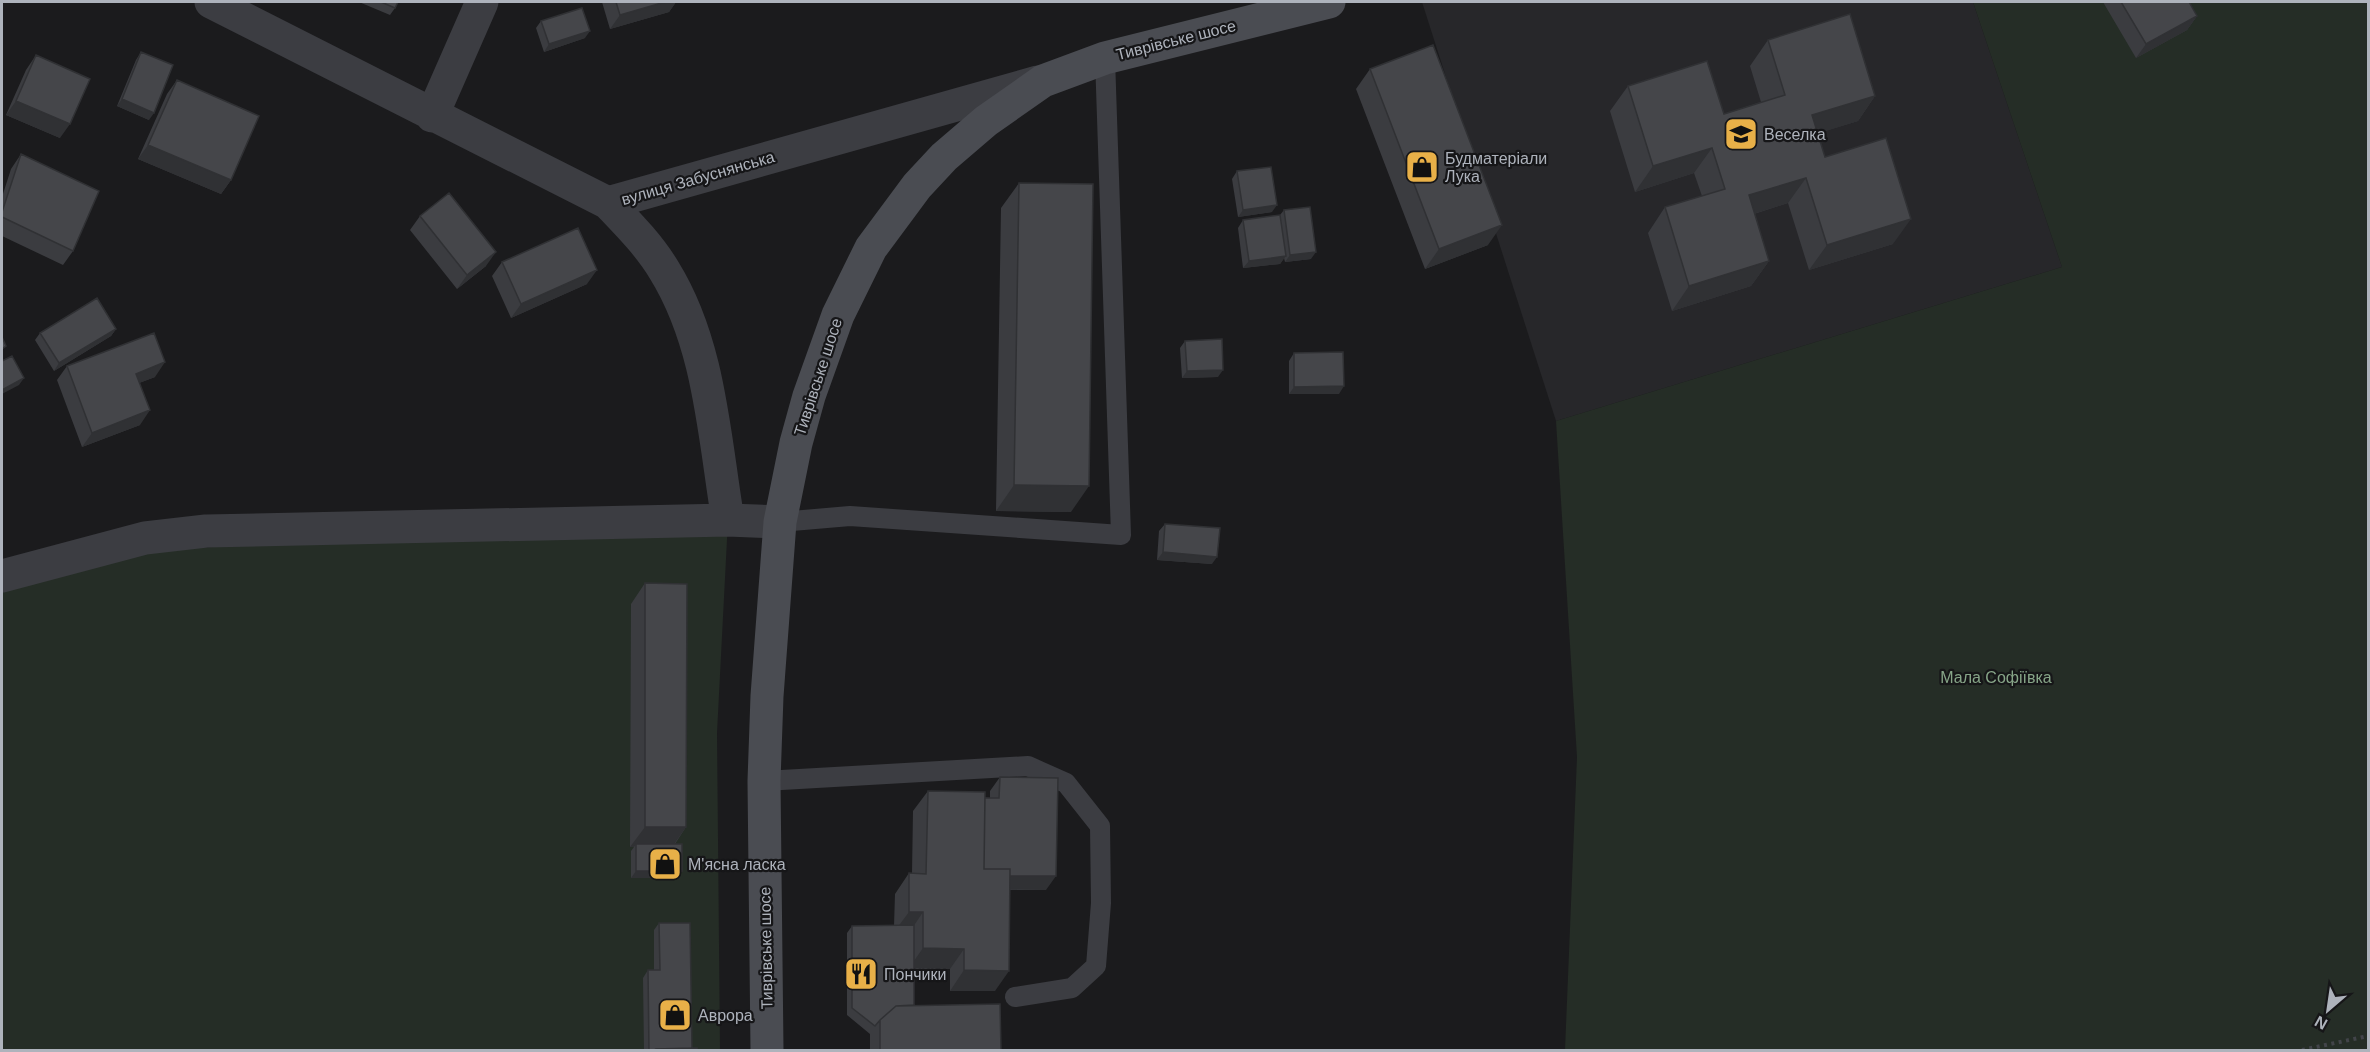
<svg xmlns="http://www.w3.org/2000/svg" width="2370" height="1052" viewBox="0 0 2370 1052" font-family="Arial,sans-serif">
	<rect width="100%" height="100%" fill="#1b1b1d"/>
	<path fill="#27272a" d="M1422,2h551l89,265 -506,154z"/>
	<path fill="#252d26" d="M1973,2h395v1048h-803l12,-293 -21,-336 506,-154z
		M728,520l-11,213 3,317h-718v-474l79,-22z"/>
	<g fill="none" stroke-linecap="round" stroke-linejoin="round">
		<path stroke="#424449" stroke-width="4" stroke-dasharray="3 4.5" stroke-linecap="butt" d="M2302,1050l66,-14"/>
		<path stroke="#3c3d42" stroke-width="20" d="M780,522l70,-6 271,19 -16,-477
			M764,781l264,-15 38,17 34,43 1,77 -5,63 -24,22 -57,9"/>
		<path stroke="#3c3d42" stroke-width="33" d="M211,2l397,201 430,-121
			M432,116l50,-114
			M608,203c20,21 41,42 56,67 46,74 50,166 64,250
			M2,576l143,-38 61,-7 522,-11 52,2"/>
		<path stroke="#4a4c52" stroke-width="33" d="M767,1050l-3,-269 3,-85 13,-174 16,-79 13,-47 29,-81 33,-67 46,-62 27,-29 42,-36 57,-40 62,-23 224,-56"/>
	</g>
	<path fill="#3b3c40" d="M359,2h39l-3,6 -5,7z
		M602,2h74l-7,10 -59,17z
		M2103,2h86l8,14 -10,14 -51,28z
		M541,21l44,17 -41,14 -8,-24z
		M1768,40l107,56 -17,25 -40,12 7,24 68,87 -84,26 -21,-67 -34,11 15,47 -18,25 -79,25 -24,-78 17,-26 37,-11 -8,-23 -59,19 -25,-81 18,-25 96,28 37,-12 -11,-36z
		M141,52l8,68 -32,-14 19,-46z
		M36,55l24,83 -54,-23 20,-45z
		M1370,69l118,176 -63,24 -69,-180z
		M177,80l54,100 -10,14 -83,-35 29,-65z
		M21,154l52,97 -10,14 -61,-29v-39l9,-28z
		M1237,171l35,41 -34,5 -6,-38z
		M1019,183l52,329 -75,-1 5,-303z
		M1284,210l27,49 -26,3 -1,-4 -4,6 -37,4 -5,-40 5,-8 37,-5z
		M420,216l66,50 -29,23 -47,-59z
		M502,262l85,22 -76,34 -19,-42z
		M116,329l-5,7 -57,35 -19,-31 5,-7z
		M1185,341l33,36 -36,1 -2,-30z
		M1294,353l45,41h-50v-33z
		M67,366l88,11 -16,6 1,42 -58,22 -25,-67z
		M1165,524l47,40 -55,-4 2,-29z
		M645,583l41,244 -11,17 7,27 -5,7h-46v-27l3,-4h-4l1,-243z
		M1000,777l46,113h-36l-15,101h-45v-22h-36v36l87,45h-131v-16l-23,-19v-82l5,-7h42l1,-32 14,-21h3l1,-62 15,-20 62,7v-7z
		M659,923l33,125 5,2h-53l-1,-72 5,-8h6v-40z"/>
	<path fill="#303134" d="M665,2h11l-7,10 -59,17 10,-14z
		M2197,16l-10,14 -51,28 10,-14z
		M590,31l-5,7 -41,14 5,-8z
		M1875,96l-17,25 -64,20 18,-26z
		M122,99l32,14 -5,7 -32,-14z
		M16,101l54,23 -10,14 -54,-23z
		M148,145l83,35 -10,14 -83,-35z
		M1712,148l-18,25 -59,19 18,-26z
		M1806,178l-18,25 -57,18 18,-26z
		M1277,205l-5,7 -34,5 5,-7z
		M1911,219l-18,25 -84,26 18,-25z
		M1502,225l-14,20 -63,24 14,-20z
		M496,252l-10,14 -29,23 10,-14z
		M1316,252l-5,7 -26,3 5,-7z
		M1286,256l-6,8 -37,4 6,-7z
		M1769,261l-18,25 -79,25 17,-25z
		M597,270l-10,14 -76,34 10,-14z
		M116,329l-5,7 -57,35 5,-8z
		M165,362l-10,15 -29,11 10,-14z
		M1223,370l-5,7 -36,1 5,-7z
		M24,378l-5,7 -17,9v-4z
		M1344,386l-5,8h-50l5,-7z
		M150,410l-10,15 -58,22 10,-14z
		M1014,485l75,1 -18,26 -75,-1z
		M1163,552l54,5 -5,7 -55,-4z
		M645,827h41l-14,20 -36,-3 -2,3h-4z
		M636,871h46l-5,7h-46z
		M980,875l76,1 -10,14 -76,-1z
		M909,912h14l-14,21 -15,-1z
		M923,948l41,1 -14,20 -41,-1z
		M964,970l45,1 -14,20h-45z"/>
	<path fill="#45464a" stroke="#303134" stroke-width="1.5" d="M381,2h17l-3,6z
		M616,2h49l-45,13z
		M2121,2h68l8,14 -51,28z
		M582,8l8,23 -41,13 -8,-23z
		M1850,14l25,82 -63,19 13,42 61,-19 25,81 -84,26 -21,-67 -57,17 20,66 -80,25 -24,-79 60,-18 -13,-41 -59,18 -25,-80 79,-25 17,53 61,-19 -17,-55z
		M1433,45l69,180 -63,24 -69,-180z
		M141,52l32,13 -19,48 -32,-14z
		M36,55l54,24 -20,45 -54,-23z
		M177,80l82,36 -28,64 -83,-35z
		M21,154l78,37 -26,60 -71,-34v-5z
		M1271,167l6,38 -34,5 -6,-39z
		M1019,183l74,1 -4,302 -75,-1z
		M449,193l47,59 -29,23 -47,-59z
		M1310,207l6,45 -26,3 -6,-45z
		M1280,215l6,41 -37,5 -6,-41z
		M578,228l19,42 -76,34 -19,-42z
		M97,298l19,31 -57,34 -19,-30z
		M154,333l11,29 -29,12 14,36 -58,23 -25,-67z
		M2,337l4,9 -4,3z
		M1222,339l1,31 -36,1 -2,-30z
		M1343,352l1,34 -50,1v-34z
		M12,356l12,22 -22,12v-29z
		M1165,524l55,4 -3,29 -54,-5z
		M645,583l42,1 -1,243h-41z
		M1000,777l58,1 -2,98h-46v-7h-26l1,-71h14z
		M928,791l57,1 -1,77h26l-1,102 -45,-1v-21l-41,-1v-36h-14v-39l17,1z
		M636,844h46v27h-46z
		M659,923h31l2,125 -36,1 -2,1h-5l-1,-80h12z
		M914,925v80l-18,1 -16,14 -5,6 -23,-18v-82z
		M1000,1004l1,46h-121v-30l16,-14z
		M697,1048v2h-41v-1z"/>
	<defs>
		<g id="school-square" transform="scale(1.725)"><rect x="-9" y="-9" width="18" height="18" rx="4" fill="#e8b048" stroke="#161618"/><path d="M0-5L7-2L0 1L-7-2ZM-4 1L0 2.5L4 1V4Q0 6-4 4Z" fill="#111"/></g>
		<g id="shop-square" transform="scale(1.725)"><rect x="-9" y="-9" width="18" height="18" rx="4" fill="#e8b048" stroke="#161618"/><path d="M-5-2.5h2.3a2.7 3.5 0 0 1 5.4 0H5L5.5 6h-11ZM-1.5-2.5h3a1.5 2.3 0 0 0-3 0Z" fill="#111"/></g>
		<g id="restaurant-square" transform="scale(1.725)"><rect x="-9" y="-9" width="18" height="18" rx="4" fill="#e8b048" stroke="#161618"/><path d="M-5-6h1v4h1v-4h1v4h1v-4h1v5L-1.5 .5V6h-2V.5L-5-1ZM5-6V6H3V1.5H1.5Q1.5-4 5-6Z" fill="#111"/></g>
	</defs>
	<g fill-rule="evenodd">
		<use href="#school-square" x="1741" y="134"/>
		<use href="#shop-square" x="1422" y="167"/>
		<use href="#shop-square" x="665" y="864"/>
		<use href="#restaurant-square" x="861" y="974"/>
		<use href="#shop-square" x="675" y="1015"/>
	</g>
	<g text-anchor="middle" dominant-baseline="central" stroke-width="4.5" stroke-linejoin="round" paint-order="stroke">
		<g font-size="16" fill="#aeb3bc" stroke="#161618">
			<text transform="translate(1176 40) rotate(-14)">Тиврівське шосе</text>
			<text transform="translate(698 178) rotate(-16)">вулиця Забуснянська</text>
			<text transform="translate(818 377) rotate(-72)">Тиврівське шосе</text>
			<text transform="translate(766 948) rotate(-91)">Тиврівське шосе</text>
		</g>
		<g font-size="16" fill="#aeb3bc" stroke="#161618" text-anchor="start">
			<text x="1764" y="134">Веселка</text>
			<text x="1445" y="158">Будматеріали<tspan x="1445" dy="18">Лука</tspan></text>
			<text x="688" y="864">М'ясна ласка</text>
			<text x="884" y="974">Пончики</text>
			<text x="698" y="1015">Аврора</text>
		</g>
		<g font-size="16" fill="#87a588" stroke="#161618">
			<text x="1996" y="677">Мала Софіївка</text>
		</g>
	</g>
	<rect width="2370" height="1052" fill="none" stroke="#aeb3bc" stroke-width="6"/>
	<g transform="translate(2328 1010) rotate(209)" stroke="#161618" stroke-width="4.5" paint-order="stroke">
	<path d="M0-4.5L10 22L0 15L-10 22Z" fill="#aeb3bc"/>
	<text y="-9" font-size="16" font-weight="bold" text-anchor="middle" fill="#aeb3bc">N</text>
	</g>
</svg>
